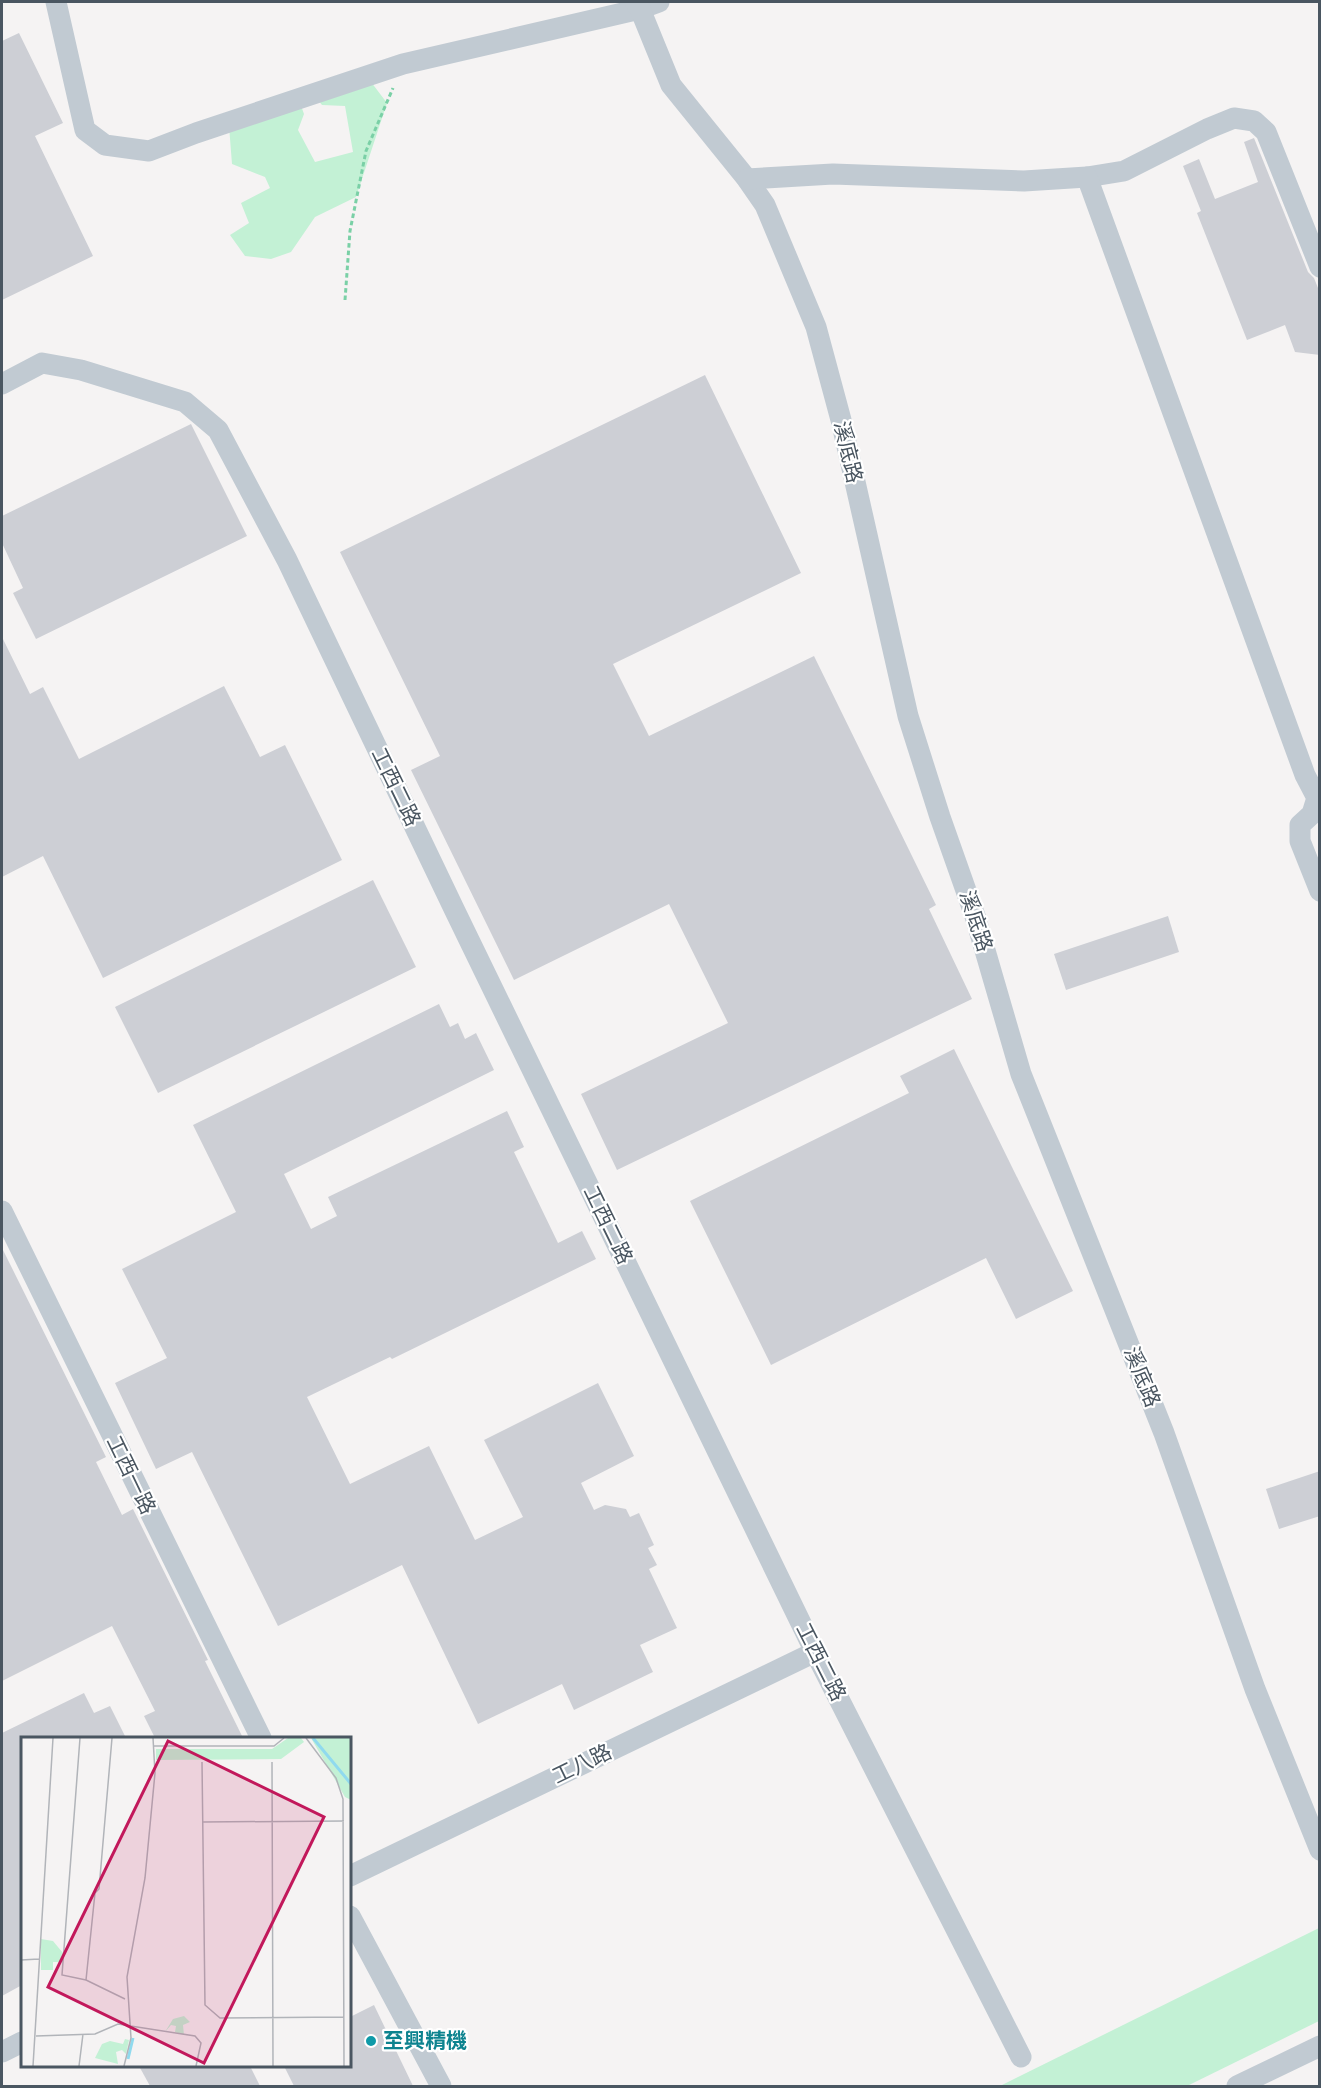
<svg xmlns="http://www.w3.org/2000/svg" width="1321" height="2088" viewBox="0 0 1321 2088" font-family="'Public Sans','Noto Sans TC',sans-serif">
	<style>
		.green { fill: #c3f1d5 }
		.building { fill: #cdcfd5 }
		.lines { fill: none; stroke-linecap: round; stroke-linejoin: round }
		.path { stroke: #7ad0a6; stroke-width: 3; stroke-dasharray: 4.5 3; stroke-linecap: butt }
		.minor { stroke: #c1cad2; stroke-width: 21 }
		.culture-dot { fill: #0f9aa8; stroke: #fff; stroke-width: 2 }
		.labels { text-anchor: middle; stroke-width: 4.5; stroke-linejoin: round; paint-order: stroke }
		.street-label { font-size: 21px; fill: #4a5661; stroke: #fff }
		.culture-label { font-size: 21px; font-weight: bold; fill: #0d838f; stroke: #fff; text-anchor: start }
		.inset-river { fill: none; stroke: #90daee; stroke-width: 3 }
		.inset-road { fill: none; stroke: #b1b4b9; stroke-width: 1.5 }
		.view { fill: #c2185b; fill-opacity: 0.15; stroke: #c2185b; stroke-width: 3 }
		.inset-edge { fill: none; stroke: #4a5661; stroke-width: 3 }
	</style>
	<rect width="100%" height="100%" fill="#f5f3f3"/>
	<g class="green">
		<polygon points="368,78 387,103 356,197 315,217 291,252 271,259 245,256 230,235 249,223 241,203 270,188 265,177 232,164 229,126 299,100 304,114 298,130 315,162 353,152 345,106 322,105 313,94"/>
		<polygon points="1319,1928 1319,2021 1187,2086 1000,2086"/>
	</g>
	<g class="building">
		<polygon points="19,33 63,123 35,136 93,256 2,300 2,41"/>
		<polygon points="1254,138 1308,272 1314,278 1320,293 1320,355 1295,352 1285,325 1247,340 1197,213 1201,211 1183,166 1199,159 1215,199 1258,182 1244,142"/>
		<polygon points="705,375 801,573 613,664 649,736 814,656 936,905 929,909 972,999 617,1170 581,1094 728,1023 669,904 514,980 411,770 440,756 340,552"/>
		<polygon points="191,424 247,536 36,639 13,593 23,588 2,543 2,516"/>
		<polygon points="2,637 30,694 43,687 79,759 224,686 260,757 285,745 342,860 103,978 43,856 2,877"/>
		<polygon points="373,880 416,967 158,1093 115,1007"/>
		<polygon points="1168,916 1179,952 1066,990 1054,954"/>
		<polygon points="439,1004 450,1027 458,1023 465,1039 476,1033 494,1070 284,1174 311,1229 337,1216 328,1197 507,1111 524,1147 514,1152 558,1243 582,1231 596,1259 392,1359 390,1357 307,1397 350,1484 429,1446 475,1540 523,1517 484,1440 598,1383 634,1456 581,1483 594,1510 605,1505 626,1509 630,1517 639,1513 654,1545 648,1548 657,1565 649,1569 677,1628 640,1645 653,1672 574,1710 562,1684 478,1724 402,1565 278,1626 192,1452 156,1469 115,1383 167,1358 122,1269 236,1212 193,1125"/>
		<polygon points="954,1049 1073,1291 1016,1319 986,1258 771,1365 690,1201 909,1093 900,1076"/>
		<polygon points="2,1248 106,1457 96,1462 122,1515 133,1509 208,1660 205,1661 243,1738 155,1738 144,1716 155,1711 112,1626 2,1681"/>
		<polygon points="1320,1471 1320,1516 1279,1529 1266,1489"/>
		<polygon points="84,1693 94,1713 110,1706 126,1738 22,1738 22,1985 2,1996 2,1733"/>
		<polygon points="374,2005 413,2086 294,2086 284,2066 350,2066 350,2017"/>
		<polygon points="139,2066 250,2066 260,2086 150,2086"/>
	</g>
	<g class="lines">
		<polyline class="path" points="345,300 350,231 366,151 393,88"/>
		<g class="minor">
			<polyline points="56,2 85,130 105,145 149,151 196,133 403,64 640,9 659,2"/>
			<polyline points="635,2 640,9 671,85 747,179 765,205 816,327 841,420 908,716 940,817 975,916 1021,1074 1164,1433 1255,1689 1320,1850"/>
			<polyline points="1087,177 1124,171 1207,129 1234,118 1254,121 1266,132 1320,267"/>
			<polyline points="747,179 833,174 1024,181 1087,177 1305,775 1317,798 1312,814 1300,825 1300,841 1320,891"/>
			<polyline points="2,384 42,363 81,370 185,402 218,430 287,560 455,911 815,1652 1021,2057"/>
			<polyline points="2,1211 261,1738"/>
			<polyline points="350,1876 815,1652"/>
			<polyline points="350,1916 441,2086"/>
			<polyline points="2,2052 22,2042"/>
			<polyline points="1237,2086 1320,2046"/>
		</g>
	</g>
	<circle class="culture-dot" cx="371" cy="2041" r="6"/>
	<g class="labels">
		<g class="street-label">
			<text transform="translate(848 452) rotate(77)" y="7">溪底路</text>
			<text transform="translate(396 787) rotate(64)" y="7">工西二路</text>
			<text transform="translate(976 921) rotate(72)" y="7">溪底路</text>
			<text transform="translate(608 1225) rotate(64)" y="7">工西二路</text>
			<text transform="translate(1142 1377) rotate(68)" y="7">溪底路</text>
			<text transform="translate(131 1475) rotate(64)" y="7">工西一路</text>
			<text transform="translate(821 1662) rotate(63)" y="7">工西二路</text>
			<text transform="translate(582 1764) rotate(-26)" y="7">工八路</text>
		</g>
		<g class="culture-label">
			<text x="383" y="2048">至興精機</text>
		</g>
	</g>
	<g transform="translate(21 1737)">
		<rect width="330" height="330" fill="#f5f3f3"/>
		<path d="M267 1H280L283 5 260 22 135 23V12H251ZM290 1H330V63L324 60ZM20 202 32 204 42 216V225H32V233H20ZM163 279 169 285 162 288 163 298 154 295 155 289 150 288 144 295 152 282ZM104 302 108 303 105 317 101 313 95 315 97 327 74 321 81 307 89 304 102 307Z" fill="#c3f1d5"/>
		<path class="inset-river" d="M292 1 330 47M107 322 112 301"/>
		<path class="inset-road" d="M59 1 41 238 65 243M91 1 78 152 74 156 65 243 104 262M285 1 315 41 322 62 323 329M133 9H253L263 1M181 25 184 268 199 281 323 280M251 25 252 329M182 85 323 84M0 223 18 222M15 299 74 297 97 287 174 299 180 306 175 329M12 329 32 1M58 329 62 297M103 329 110 301 106 240 124 141 134 36 132 1"/>
		<path class="view" d="M147 4 303 80 183 326 27 250Z"/>
		<rect width="330" height="330" class="inset-edge"/>
	</g>
	<rect width="1321" height="2088" fill="none" stroke="#4a5661" stroke-width="6"/>
</svg>
